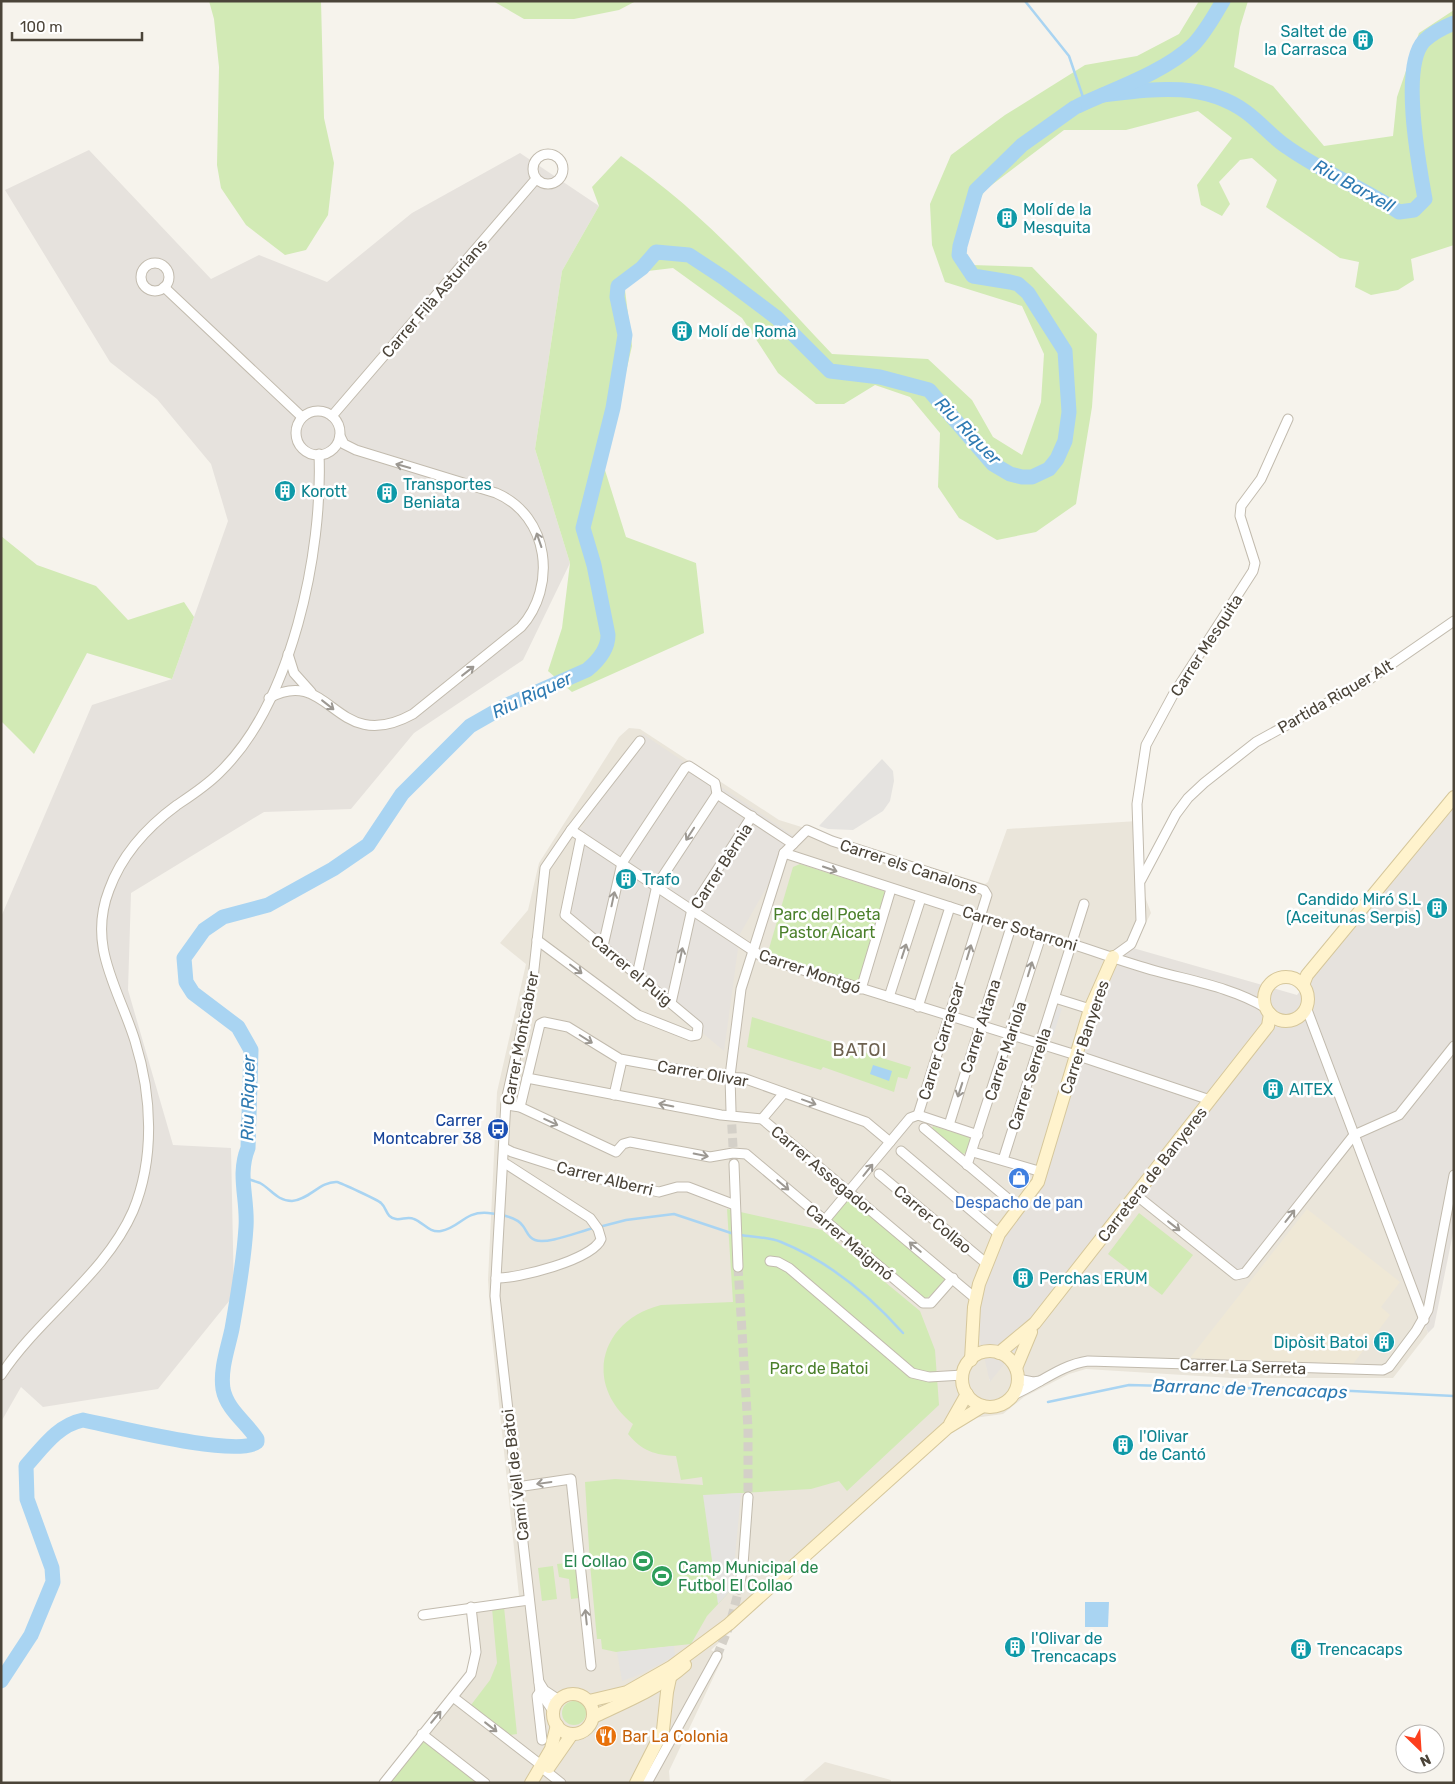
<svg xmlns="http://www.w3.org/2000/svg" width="1455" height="1784" viewBox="0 0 1455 1784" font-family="Rubik,sans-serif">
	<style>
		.residential { fill: #eae5da }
		.industrial { fill: #e6e2dd }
		.education { fill: #efe8d6 }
		.green { fill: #d2eab5 }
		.parking { fill: #e5e3e0 }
		.water { fill: #a9d4f2 }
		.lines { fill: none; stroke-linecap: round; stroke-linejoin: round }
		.stream { stroke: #a9d4f2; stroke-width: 2.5 }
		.river { stroke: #a9d4f2; stroke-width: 15 }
		.street-tunnel { stroke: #d4d0c8; stroke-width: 9; stroke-dasharray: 9 4.5; stroke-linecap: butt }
		.street-casing { stroke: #c2bbae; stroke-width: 11 }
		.secondary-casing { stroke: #d6c79b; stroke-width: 14 }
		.street { stroke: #fff; stroke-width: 9 }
		.secondary { stroke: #fff3cd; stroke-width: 12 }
		.oneway { stroke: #9c9892 }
		.labels { text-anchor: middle; stroke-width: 5; stroke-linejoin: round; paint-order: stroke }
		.culture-label { font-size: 16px; fill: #0d838f; stroke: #fff; text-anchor: start }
		.street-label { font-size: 16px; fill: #4b4439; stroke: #fff }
		.park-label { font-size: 16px; fill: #4a7f2a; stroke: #fff }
		.transit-label { font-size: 16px; fill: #164399; stroke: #fff; text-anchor: end }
		.shop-label { font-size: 16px; fill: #366cbe; stroke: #fff }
		.leisure-label { font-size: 16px; fill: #27864d; stroke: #fff; text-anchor: end }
		.food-label { font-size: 16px; fill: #c56008; stroke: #fff; text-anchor: start }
		.water-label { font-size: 18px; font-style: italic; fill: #2e7ab2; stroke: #fff }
		.neighbourhood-label { font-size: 18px; letter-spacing: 1px; fill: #6e6250; stroke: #fff }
	</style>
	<rect width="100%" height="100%" fill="#f6f3ec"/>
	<g class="residential">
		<polygon points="629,728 640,729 779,820 985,884 988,882 1007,829 1138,821 1140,883 1151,913 1133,948 989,1381 1136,1195 1354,1135 1428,1333 1393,1378 1232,1378 1086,1369 1069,1374 1024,1397 1003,1414 974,1418 946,1433 711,1650 723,1657 669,1771 670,1783 383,1783 470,1670 473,1662 469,1605 519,1596 491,1327 488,1280 497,1092 526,964 500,943 528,910 539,863 619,737"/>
		<polygon points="825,1762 891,1780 891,1783 801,1783"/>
	</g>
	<g class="industrial">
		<polygon points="89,150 211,279 259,255 327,282 412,213 520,153 599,206 562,271 535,449 570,563 523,660 414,733 351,809 264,812 131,893 128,990 173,1145 231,1148 234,1295 158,1389 43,1407 21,1387 1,1422 1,917 92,705 172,679 228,521 211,464 157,399 110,362 5,190"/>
		<polygon points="643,734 795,837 740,934 724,1051 562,916 579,831"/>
		<polygon points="1454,801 1454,1228 1434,1327 1428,1333 1354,1135 1241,1279 1136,1195 990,1382 973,1310 999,1234 1035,1187 1105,969 1133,948 1297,995"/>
	</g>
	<polygon class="education" points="1307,1209 1400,1282 1381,1307 1390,1315 1353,1364 1190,1358"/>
	<g class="green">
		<polygon points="209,1 321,1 324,118 334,163 328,215 306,250 285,255 246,225 221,188 217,165 219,67 214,19"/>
		<polygon points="493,1 636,1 619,10 574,19 524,19"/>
		<path d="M1199 1H1248L1240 27 1234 67 1273 86 1324 146 1393 136 1397 97 1419 33 1454 10V245L1411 259 1414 280 1398 290 1371 295 1355 287 1359 262 1340 258 1266 207 1277 180 1252 158 1240 160 1219 182 1230 204 1222 216 1201 205 1197 185 1232 138 1198 111 1126 130H1064L985 190 959 238 972 265 1032 267 1097 334 1092 407 1076 504 1036 532 997 540 959 518 938 487 940 433 910 397 875 385 844 404H816L778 373 742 318 673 268 623 274 632 346 604 467 626 537 696 563 704 633 572 692 548 671 562 628 570 563 535 449 562 271 599 206 592 187 621 156C702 210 766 284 832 354L928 359 972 400 993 437 1022 455 1041 402 1044 354 1022 306 945 282 932 245 930 204 951 155 1005 115 1085 65 1137 56 1179 34Z"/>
		<polygon points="1,536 37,565 96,586 128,620 184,602 194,617 172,679 87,653 34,754 1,721"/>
		<polygon points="800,864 884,891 885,894 859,982 856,983 769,956 768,952 793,867"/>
		<polygon points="752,1017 911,1067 907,1079 898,1077 894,1092 823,1067 821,1070 747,1047"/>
		<polygon points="933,1126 969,1137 971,1141 967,1153 962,1154 932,1128"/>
		<polygon points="848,1200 852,1200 946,1278 946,1281 925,1300 831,1220"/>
		<path d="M727 1209 822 1230 920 1311 935 1350 939 1405 847 1491 839 1481 811 1489 725 1494 732 1589 707 1616 691 1644 616 1652 602 1649 601 1639H597L590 1564 585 1482 615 1479 703 1485 702 1477 681 1480 676 1456C655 1455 642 1451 628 1434L633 1424C582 1383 601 1320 661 1305L733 1302Z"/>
		<polygon points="1139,1213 1193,1255 1162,1295 1108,1254"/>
		<polygon points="575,1562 579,1598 571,1599 569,1579 559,1577 557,1564"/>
		<polygon points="553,1566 557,1599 542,1601 538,1568"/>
		<polygon points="504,1607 517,1734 510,1735 471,1705 490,1680 497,1663 492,1608"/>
		<circle cx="574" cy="1713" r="12"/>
		<polygon points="423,1741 477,1783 390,1783"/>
	</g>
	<g class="parking">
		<polygon points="882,759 893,771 894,781 890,801 883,811 853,830 828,829 819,826"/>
		<polygon points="1056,1006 1062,1008 1053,1036 1047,1034"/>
		<polygon points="741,1493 732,1589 718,1604 703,1495"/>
		<polygon points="674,1646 675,1656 641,1674 622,1681 617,1652"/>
	</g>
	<g class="water">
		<polygon points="873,1065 892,1071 889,1081 870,1074"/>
		<polygon points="1085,1602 1109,1602 1108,1627 1085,1627"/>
	</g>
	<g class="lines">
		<g class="stream">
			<polyline points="1025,1 1069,56 1085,103"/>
			<path d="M242 1177C248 1179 254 1181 260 1183 271 1189 277 1201 292 1201 309 1200 320 1181 337 1182 341 1183 378 1200 381 1203 387 1208 386 1218 396 1219 402 1220 408 1216 414 1219 424 1223 429 1233 441 1231 460 1228 464 1211 488 1213 499 1214 517 1217 523 1226 527 1231 528 1238 535 1240 547 1245 580 1231 594 1228"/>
			<polyline points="599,1227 626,1220 674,1214 734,1234"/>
			<path d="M740 1235C753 1237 769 1237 781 1242 828 1261 870 1296 903 1333"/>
			<polyline points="1048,1402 1129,1385 1352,1391 1454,1396"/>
		</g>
		<g class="river">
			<path d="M1103 95C1153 89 1203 81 1246 112 1261 123 1272 137 1287 147 1322 172 1363 188 1399 212L1414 210 1425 199C1419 166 1400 67 1424 41 1432 33 1444 27 1454 23"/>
			<path d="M1078 106C1114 89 1163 73 1193 45 1205 33 1214 16 1223 1"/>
			<path d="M1 1681 31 1635 53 1582 52 1568 27 1499 26 1466C43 1447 58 1425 83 1420 113 1426 237 1458 257 1442V1439C246 1422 227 1410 223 1389 220 1369 228 1348 232 1329 238 1295 244 1261 246 1227 248 1199 237 1175 248 1148L251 1050 238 1027 193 993 186 982 184 958 204 930 223 917 268 905 333 869 368 845 402 794 470 726 505 706 587 670C598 661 608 650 608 635L594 565 583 528 613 408 625 335 617 297 618 286 642 268 656 252 689 255 724 278 777 318 830 371 880 377 929 390 993 464 1010 474 1022 477H1032L1049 469 1057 459 1065 441 1069 412 1065 351 1028 293 1018 284 1010 282 973 276 959 255 960 246 976 190 1022 145 1074 108"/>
		</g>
		<g class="street-tunnel">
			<polyline points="731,1111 734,1164"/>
			<polyline points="738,1267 748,1428 748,1497"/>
			<polyline points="717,1656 730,1624 739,1589"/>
		</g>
		<g class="street-casing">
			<g id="street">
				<circle cx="548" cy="169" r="15"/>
				<circle cx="155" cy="277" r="14"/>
				<polyline points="164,287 302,417"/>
				<circle cx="318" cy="433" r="22"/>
				<polyline points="332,416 536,179"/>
				<polyline points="288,654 294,673 311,692"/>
				<path d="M269 698C331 664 335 757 413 714L521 627C557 587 550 516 496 493L356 450 344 444 340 436"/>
				<polyline points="571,830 764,958 1076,1055 1210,1100"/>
				<polyline points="807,830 832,841 984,890 987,895 918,1115"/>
				<path d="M784 853 1064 944H1072C1100 953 1127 963 1156 971 1192 981 1234 988 1266 1008"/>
				<polyline points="1141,880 1176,814 1188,798 1204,783 1256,742 1367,681 1454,621"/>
				<polyline points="537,940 638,1015 691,1036 697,1035 698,1026 565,915 581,837"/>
				<polyline points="603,946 622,863 685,768 689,766 715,783 717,794 793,844"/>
				<polyline points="1113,957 1131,944 1141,921 1137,804 1146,745 1173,695 1253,571 1255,563 1240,516 1241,506 1261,479 1288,419"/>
				<polyline points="637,975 657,885 717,794"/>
				<polyline points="861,989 891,889"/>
				<polyline points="889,997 921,898"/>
				<polyline points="1055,998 1090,1009"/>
				<polyline points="671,1003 692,909 752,816"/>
				<polyline points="918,1007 950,907"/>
				<polyline points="1306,1007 1424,1320"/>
				<polyline points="527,1078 721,1115 762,1119 975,1298"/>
				<polyline points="614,1095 622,1060"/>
				<polyline points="506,1105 520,1107 616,1152 623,1144 630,1142 710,1157 733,1153 746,1154 923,1303 931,1303 953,1278"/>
				<polyline points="520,1107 540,1024 544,1022 568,1027 620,1059 720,1077 743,1078 866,1122 890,1142"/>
				<polyline points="731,1111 730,1076 741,989 784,853 805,832"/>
				<polyline points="918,1115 978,1135"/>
				<polyline points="762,1119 784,1093"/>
				<polyline points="949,1125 1011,927"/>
				<polyline points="924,1128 1019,1208"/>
				<polyline points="504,1148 512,1152 587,1176 659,1192 677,1187 688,1187 735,1205"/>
				<polyline points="901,1151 999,1234"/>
				<polyline points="973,1152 1042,1172"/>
				<polyline points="1003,1160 1084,904"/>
				<polyline points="734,1164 738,1267"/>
				<polyline points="967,1165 1041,936"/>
				<polyline points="879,1174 987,1264"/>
				<polyline points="1136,1195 1236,1275 1245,1273 1354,1135 1399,1115 1454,1046"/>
				<polyline points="825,1220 910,1118 918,1115"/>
				<polyline points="770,1261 778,1262 789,1268 912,1373 929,1377 963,1375"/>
				<path d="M496 1278C516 1279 593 1260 601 1239L598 1229 590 1218 503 1162"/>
				<path d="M1 1375C39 1317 105 1275 133 1211 155 1158 152 1096 135 1041 119 989 87 947 109 890 122 854 147 827 177 805 192 795 206 786 219 773 292 703 323 552 319 454"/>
				<polyline points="1018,1379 1033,1382 1040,1381"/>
				<path d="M1013 1395C1038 1385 1060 1365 1088 1361L1383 1370 1389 1367 1416 1331 1428 1310 1454 1175"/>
				<polyline points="517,1487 571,1479 591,1666"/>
				<polyline points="739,1589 743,1565 748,1497"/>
				<polyline points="423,1615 529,1600"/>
				<polyline points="539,1682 544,1690 559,1700"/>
				<polyline points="540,1692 537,1696 542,1740"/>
				<polyline points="453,1697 541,1765"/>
				<polyline points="553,1711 540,1692 495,1296 506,1101 533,978 545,868 571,830 640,741"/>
				<polyline points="422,1734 485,1783"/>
				<polyline points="546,1771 561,1783"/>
				<polyline points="384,1783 471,1674 476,1652 471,1607"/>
				<polyline points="647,1783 717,1656"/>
			</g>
		</g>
		<g class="secondary-casing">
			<g id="secondary">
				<circle cx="1286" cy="999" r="22"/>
				<polyline points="1303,985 1307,975 1454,797"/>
				<circle cx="990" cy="1379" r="28"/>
				<polyline points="999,1353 1035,1323 1268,1026 1270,1014"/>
				<polyline points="971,1360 974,1307 979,1284 999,1234 1038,1182 1090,1009 1113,957"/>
				<polyline points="1016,1368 1031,1332"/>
				<polyline points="950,1424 967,1394"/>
				<circle cx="573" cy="1714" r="20"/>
				<polyline points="589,1701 627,1692 671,1667 729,1624 947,1428 983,1406"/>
				<path d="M593 1717C625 1702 658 1689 685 1665"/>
				<polyline points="549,1767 572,1734"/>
				<polyline points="531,1783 551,1749 557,1725"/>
				<polyline points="636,1783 663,1730 667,1692 670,1678"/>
			</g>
		</g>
		<use href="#street" class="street"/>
		<use href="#secondary" class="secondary"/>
	</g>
	<defs><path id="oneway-shaft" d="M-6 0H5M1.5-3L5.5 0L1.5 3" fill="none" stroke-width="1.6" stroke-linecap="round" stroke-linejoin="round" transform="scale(1.25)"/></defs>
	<g class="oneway">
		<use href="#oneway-shaft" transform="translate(403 466) rotate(-164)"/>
		<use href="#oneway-shaft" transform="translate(539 540) rotate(-109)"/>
		<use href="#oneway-shaft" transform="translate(468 671) rotate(-38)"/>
		<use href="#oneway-shaft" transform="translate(328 705) rotate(38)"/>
		<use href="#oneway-shaft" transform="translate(690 834) rotate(123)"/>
		<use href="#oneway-shaft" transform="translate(830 869) rotate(19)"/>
		<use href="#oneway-shaft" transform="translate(613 899) rotate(-78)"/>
		<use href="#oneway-shaft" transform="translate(904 951) rotate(-72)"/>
		<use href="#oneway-shaft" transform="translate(969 952) rotate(-73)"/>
		<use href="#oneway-shaft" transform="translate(681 955) rotate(-78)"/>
		<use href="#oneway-shaft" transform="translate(576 969) rotate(37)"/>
		<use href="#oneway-shaft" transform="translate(1030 969) rotate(-73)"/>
		<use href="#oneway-shaft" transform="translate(586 1039) rotate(32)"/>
		<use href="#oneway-shaft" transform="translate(960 1090) rotate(108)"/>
		<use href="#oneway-shaft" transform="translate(809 1102) rotate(20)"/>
		<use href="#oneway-shaft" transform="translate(666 1105) rotate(-169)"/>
		<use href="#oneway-shaft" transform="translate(551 1122) rotate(25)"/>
		<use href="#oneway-shaft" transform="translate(701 1155) rotate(11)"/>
		<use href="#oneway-shaft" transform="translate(868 1170) rotate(-51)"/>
		<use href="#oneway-shaft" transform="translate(783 1185) rotate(40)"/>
		<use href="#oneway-shaft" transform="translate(1290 1216) rotate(-52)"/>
		<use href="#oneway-shaft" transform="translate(1174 1226) rotate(38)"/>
		<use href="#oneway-shaft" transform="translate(915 1247) rotate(-140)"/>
		<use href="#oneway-shaft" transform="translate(544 1483) rotate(172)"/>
		<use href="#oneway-shaft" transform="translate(586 1617) rotate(-96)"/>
		<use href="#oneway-shaft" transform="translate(436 1717) rotate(-50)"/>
		<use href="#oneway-shaft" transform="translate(491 1727) rotate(38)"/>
	</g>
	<defs>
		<g id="building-disc" transform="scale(1.125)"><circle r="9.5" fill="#0f9aa8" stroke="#fff"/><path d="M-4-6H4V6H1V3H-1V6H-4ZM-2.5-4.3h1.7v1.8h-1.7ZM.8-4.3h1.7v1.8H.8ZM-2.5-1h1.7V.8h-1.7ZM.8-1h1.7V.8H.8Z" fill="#fff"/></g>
		<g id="bus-disc" transform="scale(1.125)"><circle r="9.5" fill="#1a4fb4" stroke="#fff"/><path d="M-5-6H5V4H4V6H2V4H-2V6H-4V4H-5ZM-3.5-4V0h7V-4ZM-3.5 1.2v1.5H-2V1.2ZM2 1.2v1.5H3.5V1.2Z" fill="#fff"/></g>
		<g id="shop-disc" transform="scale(1.125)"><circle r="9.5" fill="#3f7fe0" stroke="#fff"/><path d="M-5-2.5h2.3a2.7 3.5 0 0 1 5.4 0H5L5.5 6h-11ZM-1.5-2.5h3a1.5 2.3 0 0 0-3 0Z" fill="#fff"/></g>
		<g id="stadium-disc" transform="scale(1.125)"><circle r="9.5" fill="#2e9e5b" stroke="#fff"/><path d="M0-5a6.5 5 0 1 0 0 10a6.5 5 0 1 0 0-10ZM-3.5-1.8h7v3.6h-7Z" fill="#fff"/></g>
		<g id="restaurant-disc" transform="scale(1.125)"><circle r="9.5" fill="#e8710a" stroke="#fff"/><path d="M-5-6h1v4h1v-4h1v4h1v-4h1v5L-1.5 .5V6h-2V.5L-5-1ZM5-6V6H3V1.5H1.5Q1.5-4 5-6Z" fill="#fff"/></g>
	</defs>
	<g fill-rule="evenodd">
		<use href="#building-disc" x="1363" y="40"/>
		<use href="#building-disc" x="1007" y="218"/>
		<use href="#building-disc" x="682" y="331"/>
		<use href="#building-disc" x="285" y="491"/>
		<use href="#building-disc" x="387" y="493"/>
		<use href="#building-disc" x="626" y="879"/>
		<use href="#building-disc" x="1437" y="908"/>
		<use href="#building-disc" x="1273" y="1089"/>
		<use href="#bus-disc" x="498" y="1129"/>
		<use href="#shop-disc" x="1019" y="1178"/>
		<use href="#building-disc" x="1023" y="1278"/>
		<use href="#building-disc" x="1384" y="1342"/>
		<use href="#building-disc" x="1123" y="1445"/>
		<use href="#stadium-disc" x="643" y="1561"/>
		<use href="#stadium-disc" x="662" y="1576"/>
		<use href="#building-disc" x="1015" y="1647"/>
		<use href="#building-disc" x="1301" y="1649"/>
		<use href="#restaurant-disc" x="606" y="1736"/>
	</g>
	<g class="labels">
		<g class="culture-label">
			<text x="1347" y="37" text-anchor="end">Saltet de<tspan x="1347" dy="18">la Carrasca</tspan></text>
			<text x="1023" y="215">Molí de la<tspan x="1023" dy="18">Mesquita</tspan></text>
			<text x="698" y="337">Molí de Romà</text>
			<text x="403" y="490">Transportes<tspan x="403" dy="18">Beniata</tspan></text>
			<text x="301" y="497">Korott</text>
			<text x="642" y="885">Trafo</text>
			<text x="1421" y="905" text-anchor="end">Candido Miró S.L<tspan x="1421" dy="18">(Aceitunas Serpis)</tspan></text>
			<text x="1289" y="1095">AITEX</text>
			<text x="1039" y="1284">Perchas ERUM</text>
			<text x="1368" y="1348" text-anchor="end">Dipòsit Batoi</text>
			<text x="1139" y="1442">l'Olivar<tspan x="1139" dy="18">de Cantó</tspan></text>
			<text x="1031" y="1644">l'Olivar de<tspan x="1031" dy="18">Trencacaps</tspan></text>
			<text x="1317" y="1655">Trencacaps</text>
		</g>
		<g class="street-label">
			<text transform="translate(434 298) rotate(-49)" y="6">Carrer Filà Asturians</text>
			<text transform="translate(1206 645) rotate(-57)" y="6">Carrer Mesquita</text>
			<text transform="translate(1335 696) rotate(-30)" y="6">Partida Riquer Alt</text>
			<text transform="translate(721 866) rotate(-57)" y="6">Carrer Bèrnia</text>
			<text transform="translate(909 866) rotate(18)" y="6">Carrer els Canalons</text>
			<text transform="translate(1020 928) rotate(17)" y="6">Carrer Sotarroni</text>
			<text transform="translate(632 970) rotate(40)" y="6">Carrer el Puig</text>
			<text transform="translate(810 971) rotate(19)" y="6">Carrer Montgó</text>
			<text transform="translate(980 1026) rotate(-72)" y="6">Carrer Aitana</text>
			<text transform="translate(1084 1037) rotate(-71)" y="6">Carrer Banyeres</text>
			<text transform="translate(520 1038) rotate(-79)" y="6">Carrer Montcabrer</text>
			<text transform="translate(941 1041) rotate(-73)" y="6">Carrer Carrascar</text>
			<text transform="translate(1005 1051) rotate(-72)" y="6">Carrer Mariola</text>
			<text transform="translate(703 1073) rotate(10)" y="6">Carrer Olivar</text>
			<text transform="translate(1029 1079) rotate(-72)" y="6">Carrer Serrella</text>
			<text transform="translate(823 1170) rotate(40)" y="6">Carrer Assegador</text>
			<text transform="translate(1152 1174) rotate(-52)" y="6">Carretera de Banyeres</text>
			<text transform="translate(605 1178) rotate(14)" y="6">Carrer Alberri</text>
			<text transform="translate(933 1219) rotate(40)" y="6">Carrer Collao</text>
			<text transform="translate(850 1242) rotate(40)" y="6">Carrer Maigmó</text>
			<text transform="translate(1243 1366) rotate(2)" y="6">Carrer La Serreta</text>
			<text transform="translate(515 1475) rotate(-97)" y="6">Camí Vell de Batoi</text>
		</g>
		<g class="park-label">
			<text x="827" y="920">Parc del Poeta<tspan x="827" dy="18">Pastor Aicart</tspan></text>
			<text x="819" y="1374">Parc de Batoi</text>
		</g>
		<g class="transit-label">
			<text x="482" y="1126">Carrer<tspan x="482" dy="18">Montcabrer 38</tspan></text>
		</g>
		<g class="shop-label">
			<text x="1019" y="1208">Despacho de pan</text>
		</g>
		<g class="leisure-label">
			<text x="627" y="1567">El Collao</text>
			<text x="678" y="1573" text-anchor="start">Camp Municipal de<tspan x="678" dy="18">Futbol El Collao</tspan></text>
		</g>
		<g class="food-label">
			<text x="622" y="1742">Bar La Colonia</text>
		</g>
		<g class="water-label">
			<text transform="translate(1354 186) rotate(29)" y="6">Riu Barxell</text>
			<text transform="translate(968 431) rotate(46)" y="6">Riu Riquer</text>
			<text transform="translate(532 695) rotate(-25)" y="6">Riu Riquer</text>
			<text transform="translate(248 1098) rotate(-89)" y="6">Riu Riquer</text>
			<text transform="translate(1250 1389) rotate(2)" y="6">Barranc de Trencacaps</text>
		</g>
		<g class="neighbourhood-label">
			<text x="860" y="1056">BATOI</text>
		</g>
	</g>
	<rect width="1455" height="1784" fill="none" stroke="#4b4439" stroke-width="5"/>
	<g transform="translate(1420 1749) rotate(155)"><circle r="24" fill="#ffffff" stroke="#b7b4b0"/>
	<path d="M0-4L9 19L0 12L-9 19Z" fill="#fc3f1d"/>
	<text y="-8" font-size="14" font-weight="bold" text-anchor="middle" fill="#4b4439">N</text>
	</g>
	<path d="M12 32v8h130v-8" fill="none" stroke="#4b4439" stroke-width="2.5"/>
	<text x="20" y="32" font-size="15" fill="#4b4439" stroke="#ffffff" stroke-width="4" paint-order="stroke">100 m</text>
</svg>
